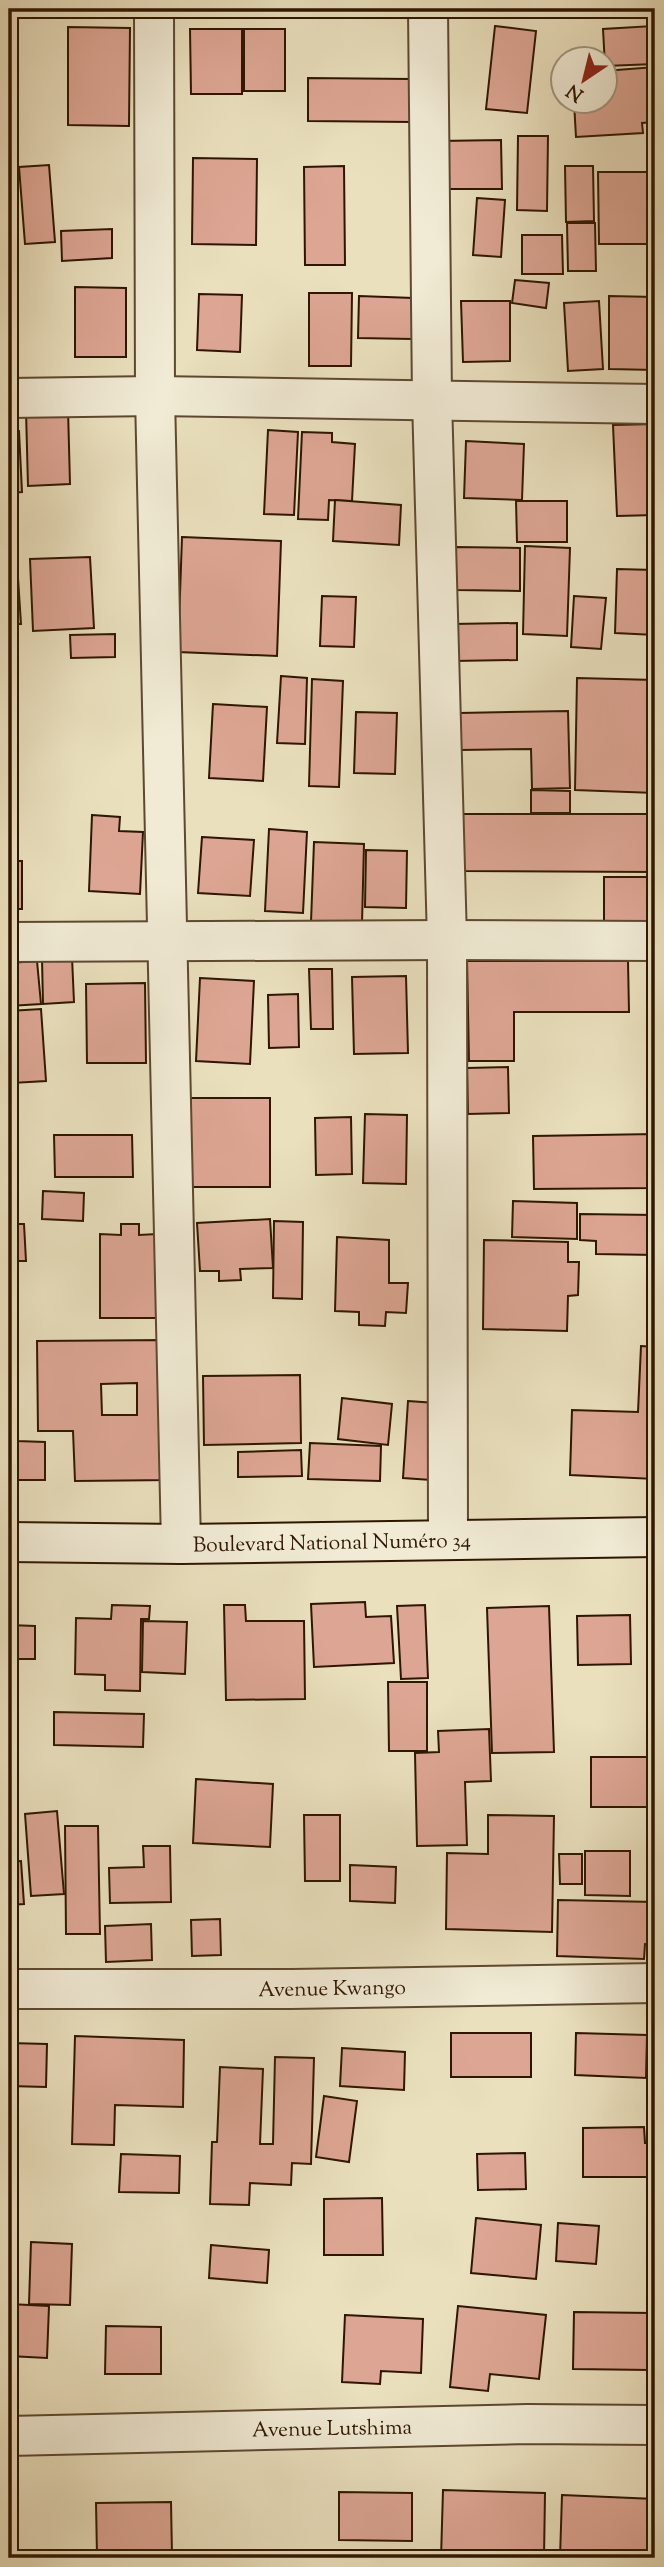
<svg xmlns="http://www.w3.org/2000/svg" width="664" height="2567" viewBox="0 0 664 2567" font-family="'Sorts Mill Goudy',serif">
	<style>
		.building { fill: #dda694; stroke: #2f1600; stroke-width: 2; fill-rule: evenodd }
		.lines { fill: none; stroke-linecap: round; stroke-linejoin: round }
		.minor-casing { stroke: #5e4830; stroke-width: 42 }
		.secondary-casing { stroke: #2f1600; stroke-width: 42 }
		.minor { stroke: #f1ebd5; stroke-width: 38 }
		.secondary { stroke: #f1ebd5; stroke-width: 38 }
		.labels { text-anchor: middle; stroke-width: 7; stroke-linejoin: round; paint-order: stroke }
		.street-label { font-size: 21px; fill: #2f1600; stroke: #f1ebd5 }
	</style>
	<rect width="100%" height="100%" fill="#eae0be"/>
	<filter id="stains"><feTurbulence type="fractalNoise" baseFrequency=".00286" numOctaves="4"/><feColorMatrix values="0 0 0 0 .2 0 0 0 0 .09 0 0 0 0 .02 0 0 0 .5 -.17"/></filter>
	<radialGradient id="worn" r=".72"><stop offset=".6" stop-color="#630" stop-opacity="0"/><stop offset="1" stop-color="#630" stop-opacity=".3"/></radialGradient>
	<g class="building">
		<polygon points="495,26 536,31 527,113 486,109"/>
		<polygon points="653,26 655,64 605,66 603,29"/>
		<polygon points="68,27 130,28 129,126 68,125"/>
		<polygon points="190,29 242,29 242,94 191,94"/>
		<rect x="244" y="29" width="41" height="62"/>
		<polygon points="655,67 655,122 642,123 643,133 576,137 574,102 604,102 604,71"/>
		<polygon points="308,78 412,79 412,122 308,121"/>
		<polygon points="518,136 548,136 547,211 517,210"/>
		<polygon points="501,140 502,189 440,189 439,141"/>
		<polygon points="193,158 257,159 256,245 192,244"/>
		<polygon points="49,165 55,242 25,244 19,167"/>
		<polygon points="344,166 345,265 305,265 304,167"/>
		<polygon points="565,166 593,166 594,221 566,222"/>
		<polygon points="598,172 655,172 655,244 599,244"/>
		<polygon points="477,198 505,200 501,257 473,255"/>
		<polygon points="567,223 595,223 596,271 568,271"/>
		<polygon points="112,229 112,258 62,261 61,231"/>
		<polygon points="522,235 562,235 563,274 522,274"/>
		<polygon points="515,280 549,283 546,308 512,303"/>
		<polygon points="75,287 126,288 126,357 75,357"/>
		<polygon points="309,293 352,293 351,366 309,366"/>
		<polygon points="199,294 242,295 240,352 197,350"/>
		<polygon points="359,296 413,298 412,339 358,338"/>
		<polygon points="609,296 655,297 655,370 609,369"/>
		<polygon points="461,301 510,301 510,361 463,362"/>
		<polygon points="599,301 603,369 568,371 564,303"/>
		<polygon points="68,409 70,484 28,486 26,411"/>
		<polygon points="655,424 655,515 617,516 613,425"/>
		<polygon points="268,430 298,432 294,515 264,514"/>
		<polygon points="19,431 22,492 9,493 9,432"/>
		<polygon points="302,432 332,433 332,442 355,444 352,501 329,500 328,520 298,519"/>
		<polygon points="466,441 524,444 522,500 464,498"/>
		<polygon points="335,500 401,505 399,545 333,541"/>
		<polygon points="516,501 567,501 567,542 517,542"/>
		<polygon points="182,537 281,541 277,656 178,652"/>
		<polygon points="525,546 570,548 567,636 523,634"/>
		<polygon points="455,547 520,548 520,591 456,590"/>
		<polygon points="90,557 94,628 33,631 30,559"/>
		<polygon points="617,569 655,570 655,635 615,633"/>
		<polygon points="18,578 21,624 9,624 9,579"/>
		<polygon points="322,596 356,597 354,647 320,646"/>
		<polygon points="574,596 606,598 601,649 571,647"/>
		<polygon points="517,623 517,660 453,661 452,624"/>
		<polygon points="115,634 115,657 71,658 70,635"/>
		<polygon points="281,676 307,678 305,744 277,743"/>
		<polygon points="577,678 655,680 655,793 575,790"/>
		<polygon points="312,679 343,681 339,787 309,786"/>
		<polygon points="213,704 267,707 263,781 209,778"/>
		<polygon points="568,711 570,788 532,789 531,749 460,750 459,713"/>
		<polygon points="356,712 397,713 395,774 354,773"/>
		<polygon points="15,750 17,792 9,792 9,751"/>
		<polygon points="531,790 570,791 570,813 531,813"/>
		<polygon points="463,814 655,814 655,872 463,871"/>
		<polygon points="92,815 120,817 119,831 143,832 140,894 89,891"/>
		<polygon points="269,829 307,832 303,913 265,911"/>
		<polygon points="202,837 254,840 250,896 198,893"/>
		<polygon points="314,842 364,844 362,924 311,922"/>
		<polygon points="366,850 407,851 406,908 365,907"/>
		<rect x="9" y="861" width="13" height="48"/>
		<polygon points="604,877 655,877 655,925 604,926"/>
		<polygon points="72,957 74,1002 43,1004 42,959"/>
		<polygon points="37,961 41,1004 9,1006 9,963"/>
		<polygon points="467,961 628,961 629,1012 514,1012 514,1061 469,1061"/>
		<polygon points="649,963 655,963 655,1131 648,1131"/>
		<polygon points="309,969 332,969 333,1029 311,1029"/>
		<polygon points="406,976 408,1053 354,1054 352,977"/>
		<polygon points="200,978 254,981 250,1064 196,1061"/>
		<polygon points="145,983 146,1063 87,1063 86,984"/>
		<polygon points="298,994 299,1047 269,1048 268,995"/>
		<polygon points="41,1009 46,1081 12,1083 9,1011"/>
		<polygon points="508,1067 509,1113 468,1114 467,1068"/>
		<rect x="191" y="1098" width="79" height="89"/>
		<polygon points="365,1114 407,1115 406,1184 363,1183"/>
		<polygon points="351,1117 352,1174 316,1175 315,1118"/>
		<polygon points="655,1134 655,1188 534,1189 533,1136"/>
		<polygon points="54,1135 132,1135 133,1177 55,1177"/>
		<polygon points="43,1191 84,1193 83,1221 42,1219"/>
		<polygon points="513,1201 577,1203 577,1239 512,1237"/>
		<polygon points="580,1214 655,1215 655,1255 596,1254 596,1241 580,1240"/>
		<polygon points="270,1219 273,1268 240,1269 241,1280 219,1281 219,1271 200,1271 197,1223"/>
		<polygon points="274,1221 303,1222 302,1299 273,1298"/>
		<polygon points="9,1224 24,1224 26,1261 9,1261"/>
		<polygon points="121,1224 139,1224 139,1235 157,1234 158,1318 100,1318 100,1234 121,1235"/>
		<polygon points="337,1237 389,1240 389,1283 408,1283 406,1313 386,1312 385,1326 359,1325 359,1312 335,1311"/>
		<polygon points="484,1240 568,1242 568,1262 579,1262 578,1295 568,1296 567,1331 483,1329"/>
		<path d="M168 1340 171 1480 75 1481 73 1431H38L37 1341ZM137 1383V1415H102L101 1384Z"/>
		<polygon points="641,1346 655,1347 655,1479 570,1475 572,1410 638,1412"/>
		<polygon points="300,1375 301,1443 204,1445 203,1376"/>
		<polygon points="9,1392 16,1392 17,1441 45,1442 45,1480 9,1480"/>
		<polygon points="342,1398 392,1404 388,1445 338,1439"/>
		<polygon points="408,1401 436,1403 431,1480 403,1478"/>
		<polygon points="310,1443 381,1446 380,1481 308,1479"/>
		<polygon points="301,1450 302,1476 238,1477 238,1452"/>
		<polygon points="365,1602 366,1617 391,1616 394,1663 314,1667 311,1604"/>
		<polygon points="112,1605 150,1606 149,1619 141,1619 140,1691 105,1690 105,1675 75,1674 76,1618 111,1619"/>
		<polygon points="224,1605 245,1605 246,1621 304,1621 305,1699 226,1700"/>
		<polygon points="425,1605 428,1678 401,1679 397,1606"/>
		<polygon points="549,1606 554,1752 492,1753 487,1608"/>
		<polygon points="630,1615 631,1664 578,1665 577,1616"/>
		<polygon points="143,1621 187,1622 185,1674 142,1672"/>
		<polygon points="9,1625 35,1626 35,1659 14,1659 14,1676 9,1676"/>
		<polygon points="388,1682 427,1682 427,1751 389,1751"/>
		<polygon points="54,1712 144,1714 143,1747 54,1745"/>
		<polygon points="489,1729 491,1781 465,1782 467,1845 417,1846 415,1753 439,1752 438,1731"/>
		<rect x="591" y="1757" width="64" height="50"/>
		<polygon points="196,1779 273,1784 270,1847 193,1843"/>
		<polygon points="57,1811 64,1894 31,1896 25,1814"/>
		<polygon points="304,1815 340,1815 340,1881 305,1881"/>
		<polygon points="488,1815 554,1816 552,1932 446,1929 447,1853 488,1854"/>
		<polygon points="65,1826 98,1826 100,1934 66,1934"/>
		<polygon points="143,1846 170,1846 171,1902 110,1903 109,1868 144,1867"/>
		<polygon points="585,1851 630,1851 630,1896 585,1895"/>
		<polygon points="559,1854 582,1854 582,1884 560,1884"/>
		<polygon points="21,1861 24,1904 9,1905 9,1862"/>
		<polygon points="350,1865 396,1867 395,1903 350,1901"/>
		<polygon points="558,1900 655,1902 655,1945 645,1944 644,1959 557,1956"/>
		<polygon points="9,1919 11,1919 12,1950 9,1950"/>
		<polygon points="220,1919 221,1955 192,1956 191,1920"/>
		<polygon points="151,1924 152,1960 106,1962 105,1926"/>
		<rect x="451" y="2033" width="80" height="44"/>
		<polygon points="576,2033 647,2035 646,2078 575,2075"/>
		<polygon points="75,2036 184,2040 183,2107 115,2105 114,2145 72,2144"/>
		<polygon points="9,2043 47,2044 46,2087 9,2086"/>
		<polygon points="342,2048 405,2052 404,2090 340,2086"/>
		<polygon points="275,2057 314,2058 311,2164 292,2163 291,2185 250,2183 249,2205 210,2204 212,2142 217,2142 220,2067 263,2069 260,2144 273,2144"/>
		<polygon points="324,2096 357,2101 349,2162 316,2157"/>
		<polygon points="644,2127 645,2143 655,2143 655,2177 583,2177 583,2128"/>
		<polygon points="525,2153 526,2189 478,2190 477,2154"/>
		<polygon points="121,2154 180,2156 179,2193 119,2192"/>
		<polygon points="382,2198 383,2255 324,2255 324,2199"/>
		<polygon points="476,2218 541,2225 536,2279 471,2273"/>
		<polygon points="558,2223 599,2226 596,2264 556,2261"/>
		<polygon points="31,2242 72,2244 70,2305 29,2304"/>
		<polygon points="211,2245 269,2250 267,2283 209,2278"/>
		<polygon points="9,2304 49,2306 47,2358 9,2356"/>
		<polygon points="458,2306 546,2315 539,2379 490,2374 488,2391 450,2387"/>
		<polygon points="574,2312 652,2313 651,2370 573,2369"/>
		<polygon points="345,2315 423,2319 421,2373 381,2371 380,2384 342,2382"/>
		<polygon points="106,2326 161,2327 161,2374 105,2374"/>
		<polygon points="443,2490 545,2493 544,2558 441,2558"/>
		<polygon points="339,2492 412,2493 412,2541 339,2540"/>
		<polygon points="562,2495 655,2499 655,2558 560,2558"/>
		<polygon points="171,2502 172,2555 97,2556 96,2503"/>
	</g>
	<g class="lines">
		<g class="minor-casing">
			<g id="minor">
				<polyline points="154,9 155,396 181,1544"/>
				<polyline points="428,9 432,399 447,940 448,1540"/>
				<polyline points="9,398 155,396 655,404"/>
				<polyline points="9,942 447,940 655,941"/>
				<polyline points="9,1989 291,1989 655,1983"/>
				<polyline points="9,2436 527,2424 655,2425"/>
			</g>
		</g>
		<g class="secondary-casing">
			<polyline id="secondary" points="9,1542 181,1544 655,1537"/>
		</g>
		<use href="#minor" class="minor"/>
		<use href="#secondary" class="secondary"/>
	</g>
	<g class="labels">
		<g class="street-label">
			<text transform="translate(332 1542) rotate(-1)" y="7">Boulevard National Numéro 34</text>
			<text transform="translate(332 1988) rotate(-1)" y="7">Avenue Kwango</text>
			<text transform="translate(332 2428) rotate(-1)" y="7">Avenue Lutshima</text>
		</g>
	</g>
	<rect width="664" height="2567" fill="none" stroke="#eae0be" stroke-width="35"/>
	<rect x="10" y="10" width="643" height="2546" fill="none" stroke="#2f1600" stroke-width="3.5"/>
	<rect x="18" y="18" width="629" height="2532" fill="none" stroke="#2f1600" stroke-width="2"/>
	<g transform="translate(584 80) rotate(215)"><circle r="33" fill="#f1ebd5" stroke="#a39680" stroke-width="2"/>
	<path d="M0-5L12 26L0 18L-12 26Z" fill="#8f2418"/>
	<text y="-10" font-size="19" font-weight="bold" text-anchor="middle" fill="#2f1600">N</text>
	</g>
	<rect width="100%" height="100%" filter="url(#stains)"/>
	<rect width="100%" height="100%" fill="url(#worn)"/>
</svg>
